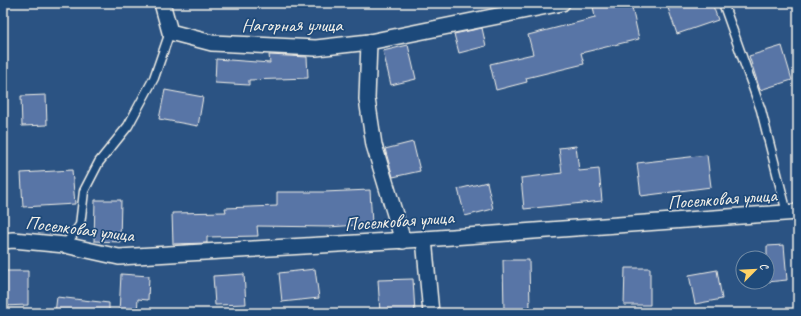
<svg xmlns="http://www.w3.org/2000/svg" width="801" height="316" viewBox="0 0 801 316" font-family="Caveat,sans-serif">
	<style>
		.building { fill: #5975a6; stroke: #f4f1e8 }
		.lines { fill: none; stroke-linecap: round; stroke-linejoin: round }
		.lane-casing { stroke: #f4f1e8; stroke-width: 11 }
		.street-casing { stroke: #f4f1e8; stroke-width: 18 }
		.lane { stroke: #1f4a7a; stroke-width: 8 }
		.street { stroke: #1f4a7a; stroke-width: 15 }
		.labels { text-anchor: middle; stroke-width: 3.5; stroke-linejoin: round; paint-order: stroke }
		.street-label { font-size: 19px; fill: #f4f1e8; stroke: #1f4a7a }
	</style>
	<rect width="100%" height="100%" fill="#2b5383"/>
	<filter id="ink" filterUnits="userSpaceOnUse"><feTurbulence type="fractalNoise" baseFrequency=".025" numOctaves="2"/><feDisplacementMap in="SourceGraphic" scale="8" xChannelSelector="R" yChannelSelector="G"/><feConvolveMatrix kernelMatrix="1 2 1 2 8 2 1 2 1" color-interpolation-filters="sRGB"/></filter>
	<g filter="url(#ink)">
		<g class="building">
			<polygon points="606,3 631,3 639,39 581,53 584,64 526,78 527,82 496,90 490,64 533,54 528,35 595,18 593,6"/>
			<polygon points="684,3 712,3 718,20 677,34 668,8"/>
			<polygon points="482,28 486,46 459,53 454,34"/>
			<polygon points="408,45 416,79 391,85 383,51"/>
			<polygon points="782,46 792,80 760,90 749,56"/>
			<polygon points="269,55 307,57 308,78 249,80 249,85 215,83 216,59 270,63"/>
			<polygon points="165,90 203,97 198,126 159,119"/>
			<polygon points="46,95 47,125 22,126 21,96"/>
			<polygon points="413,142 420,171 393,177 385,149"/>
			<polygon points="576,146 579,171 599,169 602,201 524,209 521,178 562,173 559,148"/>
			<polygon points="707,155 711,187 641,196 637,163"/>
			<polygon points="72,170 75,204 23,207 21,173"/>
			<polygon points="487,182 493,209 465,216 458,189"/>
			<polygon points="370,190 372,224 329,227 257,226 258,236 207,237 207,243 173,244 172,213 226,212 225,208 277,206 277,192 324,192"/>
			<polygon points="95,200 121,200 120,242 94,241"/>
			<polygon points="784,245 787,280 767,282 767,246"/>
			<polygon points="503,260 529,260 530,311 504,311"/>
			<polygon points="625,268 650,268 650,305 624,305"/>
			<polygon points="315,269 319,298 282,302 279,273"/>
			<polygon points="717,270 722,299 695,304 689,275"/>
			<polygon points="3,271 28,271 28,305 3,306"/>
			<polygon points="121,274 149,276 148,300 138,299 137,313 119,313"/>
			<polygon points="244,274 246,304 215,305 213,276"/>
			<polygon points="413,279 415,313 380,313 378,280"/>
			<polygon points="57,297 109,303 109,313 55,313"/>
		</g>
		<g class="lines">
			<g class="lane-casing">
				<g id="lane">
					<polyline points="723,3 761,110 787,213"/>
					<polyline points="65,245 80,225 84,191 99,162 128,126 154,78 170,32"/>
				</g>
			</g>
			<g class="street-casing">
				<g id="street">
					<polyline points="162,3 170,32 212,43 316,48 369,42 562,3"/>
					<polyline points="369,42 367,99 374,145 403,241"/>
					<polyline points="424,239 431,313"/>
					<polyline points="3,241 13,240 65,245 119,257 424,239 798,212"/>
				</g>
			</g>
			<use href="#lane" class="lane"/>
			<use href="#street" class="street"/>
		</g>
	</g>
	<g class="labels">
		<g class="street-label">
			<text x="292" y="31">Нагорная улица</text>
			<text transform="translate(722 198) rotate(-4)" y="7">Поселковая улица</text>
			<text transform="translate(399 220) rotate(-4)" y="7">Поселковая улица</text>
			<text transform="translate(80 228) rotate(7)" y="7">Поселковая улица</text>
		</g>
	</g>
	<rect width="801" height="316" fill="none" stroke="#1f4a7a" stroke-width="16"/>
	<rect x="8" y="8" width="785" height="300" fill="none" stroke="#f4f1e8" stroke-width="1.5" filter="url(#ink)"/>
	<g transform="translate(755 270) rotate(66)"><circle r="19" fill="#1f4a7a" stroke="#748da6"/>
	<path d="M0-3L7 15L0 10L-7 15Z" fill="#ffd166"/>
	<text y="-6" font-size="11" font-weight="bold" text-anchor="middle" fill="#f4f1e8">С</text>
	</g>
</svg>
